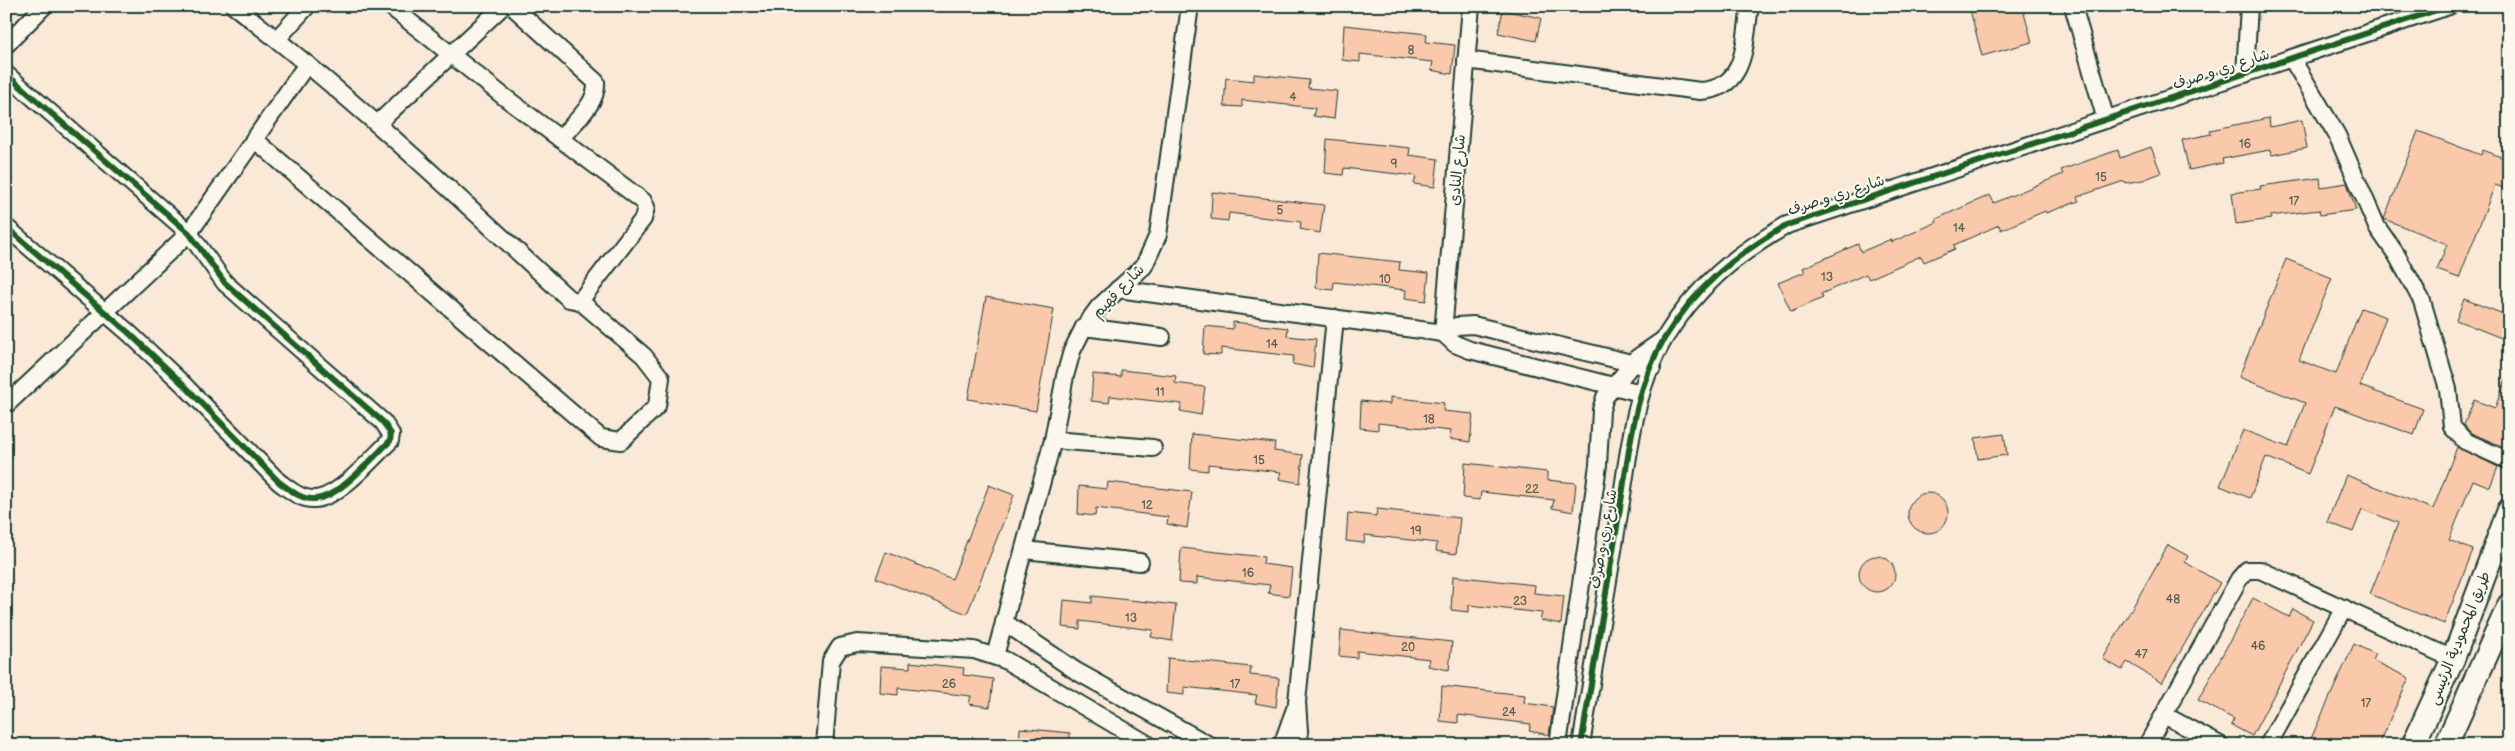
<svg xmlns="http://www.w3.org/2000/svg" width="2515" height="751" viewBox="0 0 2515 751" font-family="'Balsamiq Sans','Playpen Sans Arabic',sans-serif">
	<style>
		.building { fill: #fac8aa; stroke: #1f3d34 }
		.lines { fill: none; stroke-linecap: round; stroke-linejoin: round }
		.street-casing { stroke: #1f3d34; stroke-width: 20 }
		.secondary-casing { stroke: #1f3d34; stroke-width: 26 }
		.street { stroke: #fbf7ec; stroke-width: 16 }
		.secondary { stroke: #fbf7ec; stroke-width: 22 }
		.cycleway-casing { stroke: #fbf7ec; stroke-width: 9 }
		.cycleway { stroke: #1b5e20; stroke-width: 6 }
		.labels { text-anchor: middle; stroke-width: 4; stroke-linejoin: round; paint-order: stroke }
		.number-label { font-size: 12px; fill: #566052 }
		.street-label { font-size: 15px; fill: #1f3d34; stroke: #fbf7ec }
	</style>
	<rect width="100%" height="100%" fill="#fbe9d8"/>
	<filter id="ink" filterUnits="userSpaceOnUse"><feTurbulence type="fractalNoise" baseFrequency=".02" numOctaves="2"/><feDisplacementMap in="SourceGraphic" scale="10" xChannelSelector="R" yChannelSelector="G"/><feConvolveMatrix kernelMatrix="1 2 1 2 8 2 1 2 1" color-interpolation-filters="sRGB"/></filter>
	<g filter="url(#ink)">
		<g class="building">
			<polygon points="1969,6 2022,6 2032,42 1982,56"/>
			<polygon points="1503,10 1541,18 1536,41 1498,33"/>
			<polygon points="1344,25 1427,34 1426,42 1455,45 1452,74 1431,70 1433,62 1360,54 1360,62 1342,60"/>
			<polygon points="1254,74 1309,80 1308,88 1337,91 1334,119 1313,116 1315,108 1242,100 1242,107 1224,106 1226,78 1254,81"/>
			<polygon points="2269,118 2270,127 2302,120 2307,148 2272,155 2270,150 2222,159 2223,163 2189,170 2182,140 2211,134 2210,130"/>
			<polygon points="2418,131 2481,155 2483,150 2509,160 2509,190 2495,185 2459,278 2437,270 2447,244 2384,219"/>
			<polygon points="1327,139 1410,148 1409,155 1438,159 1435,187 1414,184 1416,176 1344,168 1343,175 1325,173"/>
			<polygon points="2151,147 2161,173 2143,180 2125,183 2124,181 2077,197 2079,201 2046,213 2045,211 2001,230 1999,225 1954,245 1955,249 1924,262 1921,256 1869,279 1866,274 1821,294 1823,298 1791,312 1778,283 1805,272 1803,268 1858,244 1861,252 1891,239 1892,242 1937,222 1936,219 1990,195 1994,203 2063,174 2061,170 2118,150 2120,158"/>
			<polygon points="2320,178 2321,187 2347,183 2356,210 2320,215 2319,210 2270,216 2271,219 2236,224 2232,193 2261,189 2260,186"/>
			<polygon points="1212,192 1324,205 1320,233 1300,229 1301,222 1229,213 1228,221 1211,219"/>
			<polygon points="1318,253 1400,262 1399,270 1429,273 1426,301 1405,298 1406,290 1334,282 1333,290 1316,288"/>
			<polygon points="2286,259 2332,278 2299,360 2336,374 2361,308 2386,317 2360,386 2423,409 2414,435 2335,406 2308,474 2266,457 2250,498 2220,486 2243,430 2288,447 2305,403 2239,377"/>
			<polygon points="986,297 1054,309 1036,411 968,399"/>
			<polygon points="2464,299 2509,316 2509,341 2456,320"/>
			<polygon points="1233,322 1288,328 1287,336 1316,339 1313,368 1292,364 1294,356 1221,348 1221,355 1203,354 1205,326 1233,329"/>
			<polygon points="1121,370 1176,376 1175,383 1205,387 1201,415 1180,411 1182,404 1110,396 1109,403 1091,401 1093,374 1121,377"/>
			<polygon points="2507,376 2509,440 2506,448 2471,433 2464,425 2474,400 2495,408"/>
			<polygon points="1390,397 1444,403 1443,411 1473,414 1470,442 1449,439 1451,431 1378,423 1378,430 1360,428 1361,401 1390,404"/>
			<polygon points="1192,434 1275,443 1274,451 1303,455 1300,483 1279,479 1281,472 1208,464 1208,471 1190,469"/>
			<polygon points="2004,434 2007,455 1978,459 1975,438"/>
			<polygon points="2457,447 2498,467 2490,487 2473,480 2449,540 2473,550 2444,624 2370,594 2398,523 2362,509 2353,532 2327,522 2346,475 2433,509"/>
			<polygon points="1465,463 1547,472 1547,480 1576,483 1573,512 1552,508 1554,500 1481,492 1480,500 1463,498"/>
			<polygon points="1108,482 1192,492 1187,528 1167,524 1168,517 1096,508 1095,516 1078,514 1079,486 1107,489"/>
			<polygon points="989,485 1014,495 967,614 876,578 886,552 952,579"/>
			<circle cx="1928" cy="513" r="20"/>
			<polygon points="1377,509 1460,518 1456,554 1436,551 1437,543 1365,535 1364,543 1346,541 1348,513 1376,516"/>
			<polygon points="2168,545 2188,556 2185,562 2220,583 2162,683 2127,662 2122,670 2103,659"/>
			<polygon points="1181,548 1264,557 1263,564 1292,568 1289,596 1268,593 1270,585 1197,577 1197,584 1179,583"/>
			<circle cx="1877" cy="574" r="18"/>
			<polygon points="1453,576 1535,585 1534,593 1564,596 1561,624 1540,620 1542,613 1469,605 1469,612 1451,610"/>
			<polygon points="1092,596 1176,605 1172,641 1151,637 1153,630 1080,621 1080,629 1062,627 1064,600 1092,603"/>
			<polygon points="2253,598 2289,617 2293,609 2313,620 2252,736 2231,725 2234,719 2198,700"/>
			<polygon points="1341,630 1452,642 1449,670 1428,666 1430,659 1357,651 1357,658 1339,656"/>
			<polygon points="2354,644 2375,654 2372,660 2409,678 2378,745 2308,745"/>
			<polygon points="1168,658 1251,667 1250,675 1279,678 1276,707 1255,703 1257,695 1184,687 1184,695 1166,693"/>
			<polygon points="910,662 964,668 963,675 993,679 990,707 969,704 971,696 898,688 898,695 880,693 881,666 910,668"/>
			<polygon points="1442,686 1525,695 1524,703 1553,707 1549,735 1529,731 1531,724 1458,715 1458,723 1440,721"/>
			<polygon points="1020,728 1070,733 1070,745 1019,745"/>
		</g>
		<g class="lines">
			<g class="street-casing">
				<g id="street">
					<path d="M234 6C352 96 460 199 569 299L580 301 643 219 646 207 643 201 503 96 390 6"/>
					<path d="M512 6 596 82C598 104 573 123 560 139"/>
					<polyline points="2073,6 2106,120"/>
					<polyline points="277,39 307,6"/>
					<polyline points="6,45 44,6"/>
					<polyline points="2292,59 2337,135 2377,227 2396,254 2422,301 2448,389 2452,427 2465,441 2509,461"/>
					<path d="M1466 60 1700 91C1747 89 1744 43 1750 6"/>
					<path d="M6 74 189 233 225 283 383 422 391 434 390 441C373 457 338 499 314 499 301 500 289 489 279 482L183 384 129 333 6 227"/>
					<polyline points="2245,74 2249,6"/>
					<polyline points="377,124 503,6"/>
					<polyline points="254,139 601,438 621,441 657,406 661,378 644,356 580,301"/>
					<polyline points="1118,289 1443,333 1457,326 1473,325 1652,368"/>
					<polyline points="1084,327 1162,337"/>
					<polyline points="1443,333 1471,6"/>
					<polyline points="1443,333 1455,344 1470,350 1641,393"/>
					<polyline points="6,405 189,233 307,64"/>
					<polyline points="1053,440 1153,448"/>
					<polyline points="1024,550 1140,562"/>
					<polyline points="1004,622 1076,671 1209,745"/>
					<polyline points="995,656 1053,440 1065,376 1072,351 1084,327 1099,307 1144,266 1158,235 1190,6"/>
					<polyline points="2164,715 2220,745"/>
					<polyline points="824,745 831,661 840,647 857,643 974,650 1005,660 1149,745"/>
					<polyline points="1282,745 1295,709"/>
					<polyline points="1300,745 1297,702 1335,318"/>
					<polyline points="1558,745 1598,465 1601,410 1605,397 1637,358 1663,340"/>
					<path d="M1581 745C1594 668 1607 591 1619 514 1629 456 1633 391 1664 339 1696 287 1735 255 1787 225L2449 6"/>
					<polyline points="2147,745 2239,579 2247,570 2260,570 2453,659"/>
					<polyline points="2268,745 2344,608"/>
				</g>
			</g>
			<g class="secondary-casing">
				<g id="secondary">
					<polyline points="2413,745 2453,659 2509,510"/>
					<polyline points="2446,745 2509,605"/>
				</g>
			</g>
			<use href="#street" class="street"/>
			<use href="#secondary" class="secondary"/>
			<g class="cycleway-casing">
				<g id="cycleway">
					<path d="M6 74 189 233 225 283 383 422 391 434 390 441C373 457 338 499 314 499 301 500 289 489 279 482L183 384 129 333 6 227"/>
					<path d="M1581 745C1594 668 1607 591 1619 514 1629 456 1633 391 1664 339 1696 287 1735 255 1787 225L2449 6"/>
				</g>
			</g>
			<use href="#cycleway" class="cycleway"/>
		</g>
	</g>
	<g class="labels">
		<g class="number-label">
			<text x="1411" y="54">8</text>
			<text x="1293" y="101">4</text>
			<text x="2245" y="148">16</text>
			<text x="1394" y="168">9</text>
			<text x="2101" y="181">15</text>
			<text x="2294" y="205">17</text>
			<text x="1280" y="214">5</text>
			<text x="1959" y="232">14</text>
			<text x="1827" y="281">13</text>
			<text x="1385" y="283">10</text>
			<text x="1272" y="348">14</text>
			<text x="1160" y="396">11</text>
			<text x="1429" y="423">18</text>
			<text x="1259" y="464">15</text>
			<text x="1532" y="493">22</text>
			<text x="1147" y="509">12</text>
			<text x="1416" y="535">19</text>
			<text x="1248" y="577">16</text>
			<text x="2173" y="603">48</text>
			<text x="1520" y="605">23</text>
			<text x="1131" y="622">13</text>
			<text x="2258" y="650">46</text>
			<text x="1408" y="651">20</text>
			<text x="2141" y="658">47</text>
			<text x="949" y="688">26</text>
			<text x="1235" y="688">17</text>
			<text x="2366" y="707">17</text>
			<text x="1509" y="716">24</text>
		</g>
		<g class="street-label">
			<text transform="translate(2221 69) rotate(-18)" y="5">شارع ري و صرف</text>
			<text transform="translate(1457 170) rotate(-85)" y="5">شارع النادى</text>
			<text transform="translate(1836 195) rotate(-18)" y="5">شارع ري و صرف</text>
			<text transform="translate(1118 291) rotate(-46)" y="5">شارع فهيم</text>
			<text transform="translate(1603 539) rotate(-80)" y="5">شارع ري و صرف</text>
			<text transform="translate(2459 638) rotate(-68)" y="5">طريق المحمودية الرئيسى</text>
		</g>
	</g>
	<rect width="2515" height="751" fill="none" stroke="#fbf7ec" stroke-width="25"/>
	<rect x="12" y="12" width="2490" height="726" fill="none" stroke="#1f3d34" stroke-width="2" filter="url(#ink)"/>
</svg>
